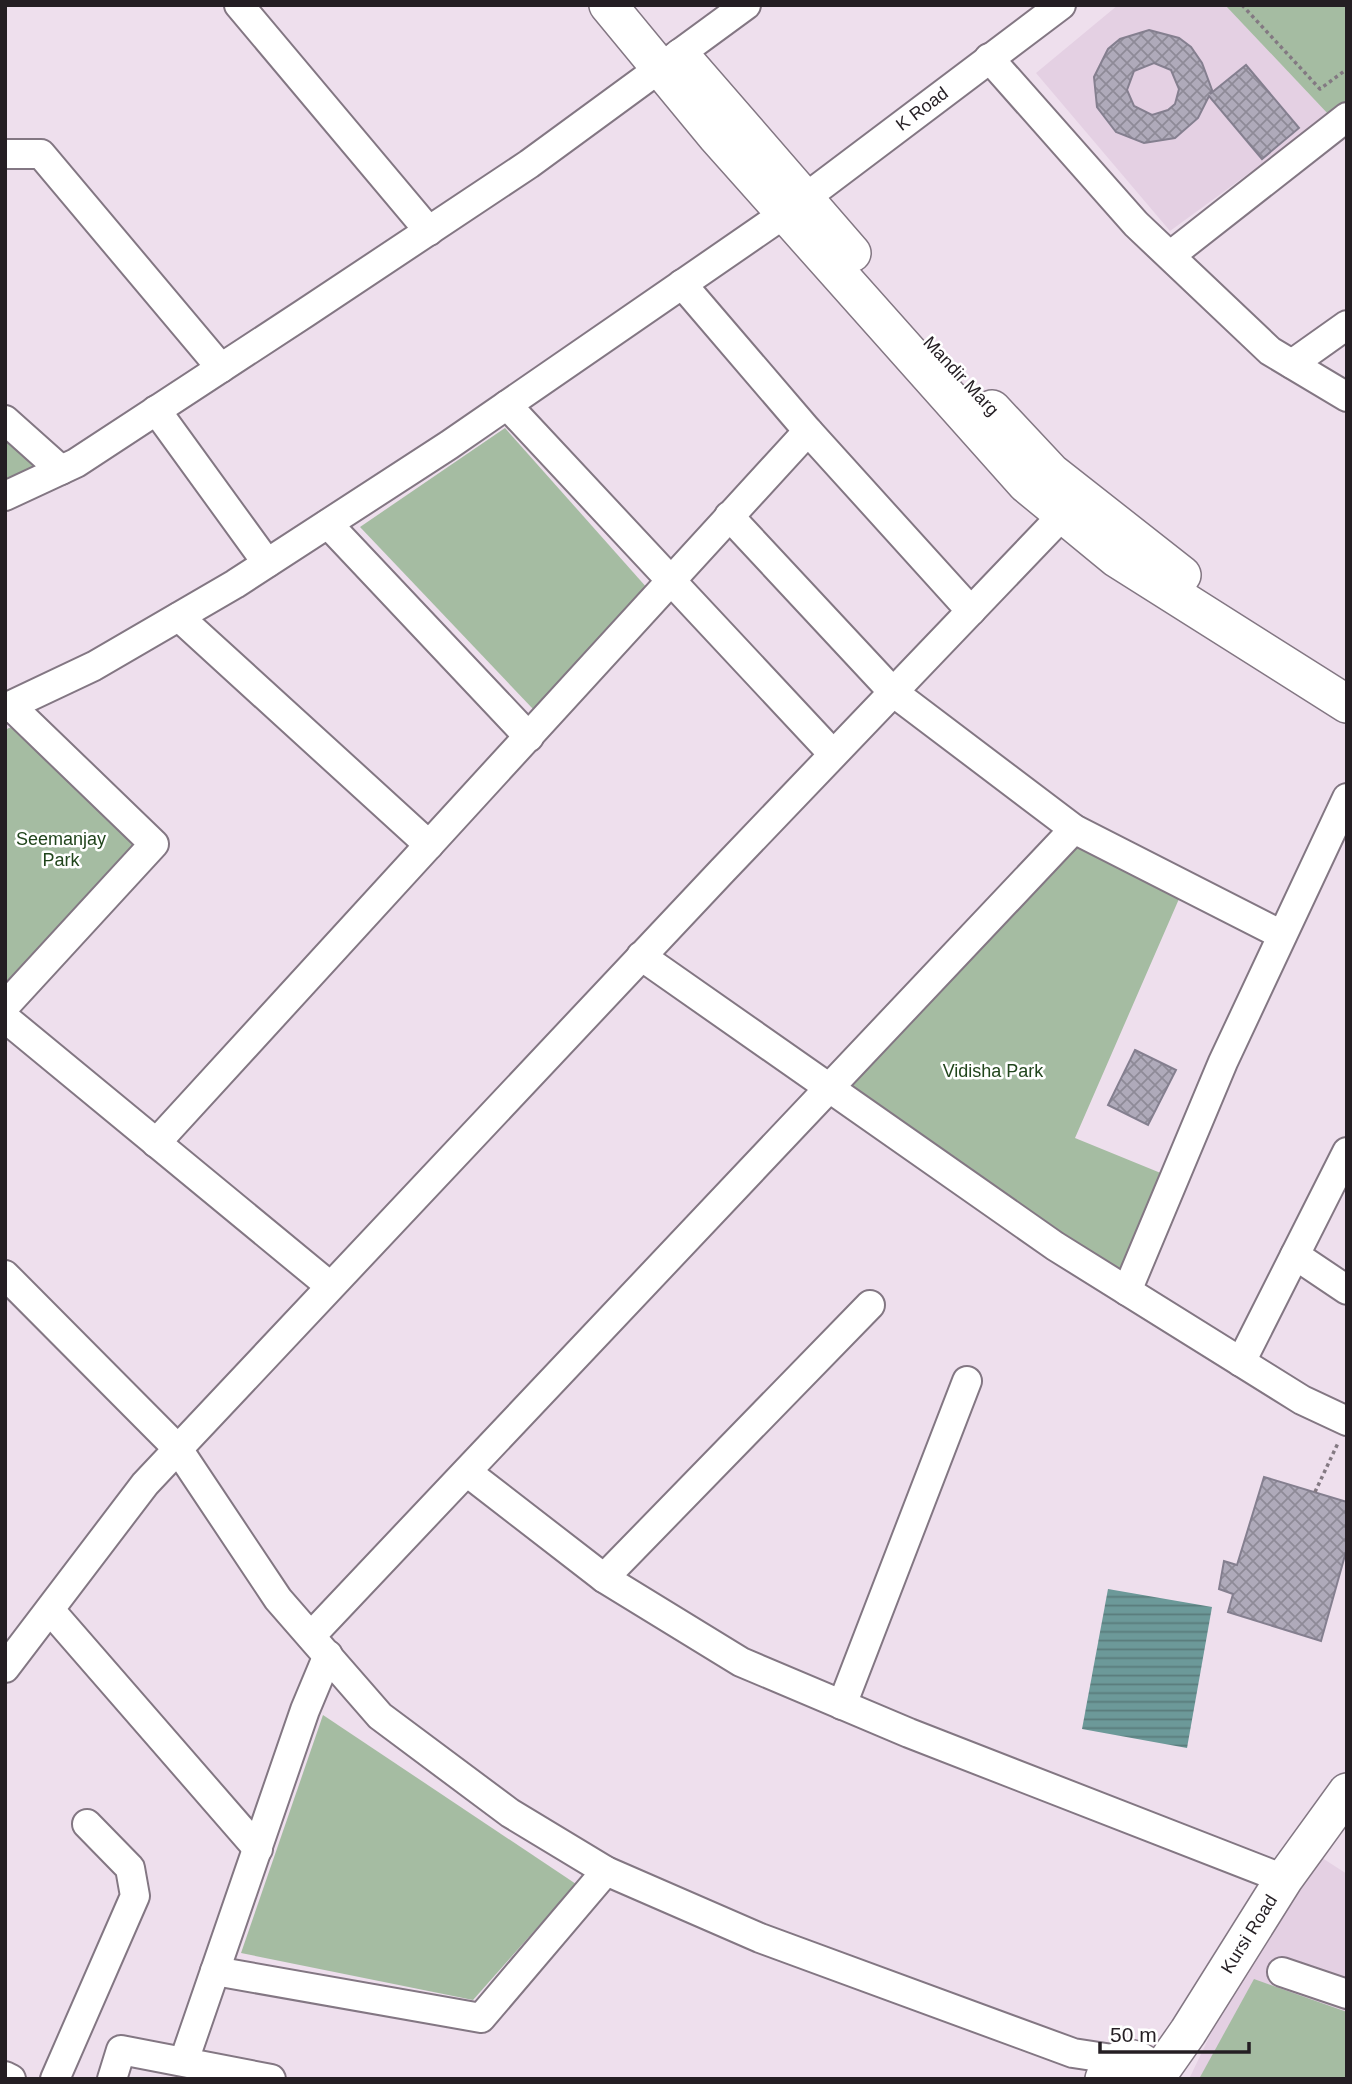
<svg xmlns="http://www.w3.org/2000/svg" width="1352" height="2084" viewBox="0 0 1352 2084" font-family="Helvetica,sans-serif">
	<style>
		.built { fill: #e4d0e3 }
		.green { fill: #a5bca2 }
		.water { fill: url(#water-rules) }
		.building { fill: url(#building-cross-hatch); stroke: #847f8f; stroke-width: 2; fill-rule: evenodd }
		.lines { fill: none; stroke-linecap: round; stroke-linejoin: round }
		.minor-casing { stroke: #837783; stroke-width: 32 }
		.major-casing { stroke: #837783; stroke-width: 40 }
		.path { stroke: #837982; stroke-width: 3.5; stroke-dasharray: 3.5 3.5; stroke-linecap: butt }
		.minor { stroke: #fff; stroke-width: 28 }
		.major { stroke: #fff; stroke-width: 37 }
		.labels { text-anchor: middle; stroke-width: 5; stroke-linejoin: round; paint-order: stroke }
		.street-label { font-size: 18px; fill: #241e23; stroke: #fff }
		.park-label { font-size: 18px; fill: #21451c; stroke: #fff }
	</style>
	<defs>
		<pattern id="water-rules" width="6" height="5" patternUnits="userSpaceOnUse" patternTransform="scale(1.75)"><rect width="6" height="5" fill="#6c9999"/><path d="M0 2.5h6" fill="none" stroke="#597c7c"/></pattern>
		<pattern id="building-cross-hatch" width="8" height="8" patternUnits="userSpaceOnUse" patternTransform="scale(1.75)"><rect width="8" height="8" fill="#afaaba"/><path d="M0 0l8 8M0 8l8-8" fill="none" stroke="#8e8a97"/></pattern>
	</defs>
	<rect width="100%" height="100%" fill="#eedfed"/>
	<g class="built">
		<polygon points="1118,5 1225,5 1329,115 1170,231 1036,73"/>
		<polygon points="1316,1854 1347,1874 1347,2079 1189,2079 1255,1942"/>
	</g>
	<g class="green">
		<polygon points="1225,5 1347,5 1347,103 1329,115"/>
		<polygon points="505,428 648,589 533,709 360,527"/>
		<polygon points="5,432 47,468 5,487"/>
		<polygon points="11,727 139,846 5,990 5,730"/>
		<polygon points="1076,835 1182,892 1075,1138 1168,1176 1125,1281 836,1089"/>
		<polygon points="323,1715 576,1884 473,2000 241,1953"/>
		<polygon points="1254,1979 1347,2012 1347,2079 1199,2079"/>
	</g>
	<polygon class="water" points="1108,1589 1212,1607 1187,1748 1082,1729"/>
	<g class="building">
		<path d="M1149 30 1179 38 1191 47 1202 63 1212 90 1210 94 1246 65 1299 128 1262 159 1209 96 1198 118 1175 138 1144 143 1116 132 1097 107 1094 77 1108 49 1120 39ZM1154 63 1171 70 1179 89 1175 104 1168 110 1152 115 1134 106 1127 90 1134 71Z"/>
		<polygon points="1135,1050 1176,1070 1148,1125 1108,1105"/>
		<polygon points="1264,1477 1347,1502 1347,1548 1321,1641 1228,1612 1233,1594 1219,1589 1224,1561 1237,1565"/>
	</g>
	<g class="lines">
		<g class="minor-casing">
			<g id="minor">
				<polyline points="239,5 429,231"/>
				<polyline points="989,58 1136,224 1270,351 1347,397"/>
				<polyline points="5,154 41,154 221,368"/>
				<polyline points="1171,255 1347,117"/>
				<polyline points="682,284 808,431 971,611"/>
				<polyline points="1292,364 1347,325"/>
				<polyline points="507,405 833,754"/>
				<polyline points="156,410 267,563"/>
				<polyline points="5,420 61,470"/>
				<polyline points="5,496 76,463 305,313 529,164 746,5"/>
				<polyline points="729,516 893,692 1074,829 1282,935"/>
				<polyline points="328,524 529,737"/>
				<polyline points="179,617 429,845"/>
				<polyline points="5,708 94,666 235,584 449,445 784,214 1061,5"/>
				<polyline points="641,956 1055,1246 1302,1400 1347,1421"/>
				<polyline points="5,1006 154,844 11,706"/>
				<polyline points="5,1018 330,1286"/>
				<polyline points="156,1143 808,431"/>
				<polyline points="1295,1255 1347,1290"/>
				<polyline points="5,1275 178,1449 278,1599 380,1716 510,1813 606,1871 760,1938 1073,2053 1119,2060"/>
				<polyline points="1127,1291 1223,1062 1347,798"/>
				<polyline points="1241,1362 1347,1152"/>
				<polyline points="467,1472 604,1578 741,1662 909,1733 1284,1879"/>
				<polyline points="604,1578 870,1305"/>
				<polyline points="50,1610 258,1849"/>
				<polyline points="311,1636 1074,829"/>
				<polyline points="5,1668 145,1484 722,871 1077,500"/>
				<polyline points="842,1705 967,1381"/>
				<polyline points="215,1971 481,2018 606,1871"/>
				<polyline points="1282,1972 1347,1994"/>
				<polyline points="184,2061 305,1710 328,1655"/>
				<polyline points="5,2076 11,2079"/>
				<polyline points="55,2079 135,1896 130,1868 87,1824"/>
				<polyline points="112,2079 121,2050 271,2079"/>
			</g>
		</g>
		<g class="major-casing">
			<g id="major">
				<polyline points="608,5 717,137 1026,484 1116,558 1347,704"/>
				<polyline points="682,57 852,253"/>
				<polyline points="992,409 1051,472 1182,575"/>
				<path d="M1104 2079C1110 2060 1127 2053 1144 2064L1152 2079"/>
				<polyline points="1155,2079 1188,2032 1284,1879 1347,1792"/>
			</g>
		</g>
		<g class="path">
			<polyline points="1242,5 1320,89 1347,69"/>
			<polyline points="1315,1492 1338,1443"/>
		</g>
		<use href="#minor" class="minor"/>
		<use href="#major" class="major"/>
	</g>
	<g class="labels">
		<g class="street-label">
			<text transform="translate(922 109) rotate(-37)" y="6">K Road</text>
			<text transform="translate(961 376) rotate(47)" y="6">Mandir Marg</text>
			<text transform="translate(1249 1934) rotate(-58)" y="6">Kursi Road</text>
		</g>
		<g class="park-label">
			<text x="61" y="845">Seemanjay<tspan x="61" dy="21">Park</tspan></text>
			<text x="993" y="1077">Vidisha Park</text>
		</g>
	</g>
	<rect width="1352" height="2084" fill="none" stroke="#241e23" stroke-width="14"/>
	<path d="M1100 2042v10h149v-10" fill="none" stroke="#241e23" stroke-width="3.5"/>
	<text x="1110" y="2042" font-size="21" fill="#241e23" stroke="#ffffff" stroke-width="5" paint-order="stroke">50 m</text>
</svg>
